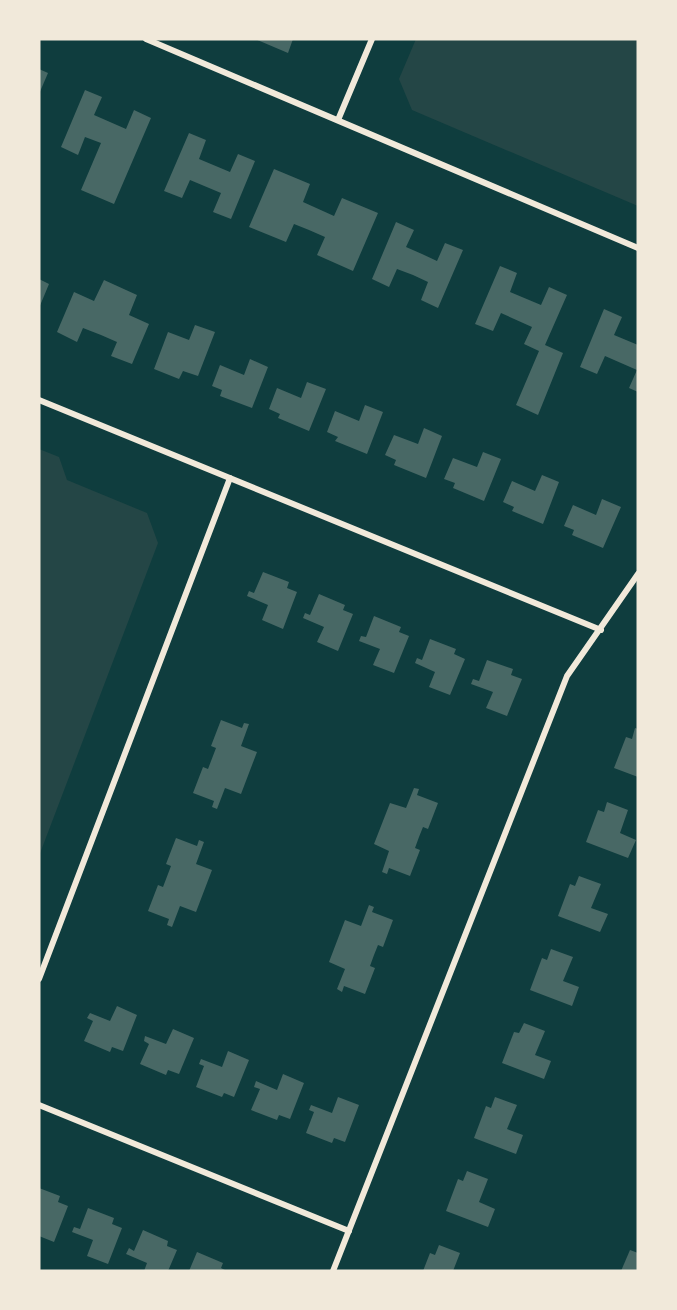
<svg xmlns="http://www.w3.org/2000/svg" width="677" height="1310" viewBox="0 0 677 1310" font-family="'Open Sans',sans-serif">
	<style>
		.green { fill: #244646 }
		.building { fill: #486865 }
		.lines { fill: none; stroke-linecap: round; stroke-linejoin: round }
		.minor { stroke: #f1e9da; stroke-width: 6 }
	</style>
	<rect width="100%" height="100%" fill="#0f3d3e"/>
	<g class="green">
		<polygon points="416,39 638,39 638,206 412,110 399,79"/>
		<polygon points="39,449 59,457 67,480 147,513 158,543 39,856"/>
	</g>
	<g class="building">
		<polygon points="255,39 293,39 288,53"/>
		<polygon points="39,69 48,73 39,94"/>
		<polygon points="85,90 102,97 94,115 126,129 134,110 151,118 114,204 81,190 101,143 85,137 78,155 61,147"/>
		<polygon points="189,133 206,140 199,159 230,172 238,154 255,161 231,219 213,212 221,193 190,180 182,198 164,191"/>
		<polygon points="274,169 310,184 303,202 334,216 342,198 378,213 353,271 317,255 325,237 309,230 294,224 286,242 249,227"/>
		<polygon points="396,222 414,230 406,247 422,254 437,261 445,243 463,250 438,308 421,300 428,282 413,275 397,269 389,287 372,279"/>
		<polygon points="500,266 517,273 510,292 541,305 549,287 567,295 545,345 563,353 538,415 516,405 539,351 524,344 532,327 501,313 493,331 475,324"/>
		<polygon points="39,279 49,284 39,308"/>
		<polygon points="104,280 137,295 129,315 149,324 132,364 111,356 117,342 101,335 83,328 77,342 57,332 74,292 94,301"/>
		<polygon points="604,309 622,317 614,335 638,345 638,392 629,388 637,370 605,356 597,374 580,367"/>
		<polygon points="195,325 215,332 198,376 183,371 179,379 154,369 168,332 189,340"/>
		<polygon points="250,359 268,367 252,408 220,396 222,390 212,386 220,365 244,375"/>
		<polygon points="307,382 326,389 309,431 278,418 280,414 269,409 277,388 301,398"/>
		<polygon points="365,405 383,412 367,454 335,441 338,437 327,432 335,411 359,421"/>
		<polygon points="424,428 442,436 426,478 394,465 396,460 385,455 394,435 418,444"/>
		<polygon points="483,452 501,459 484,501 453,488 455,483 444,479 453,458 477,467"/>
		<polygon points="542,475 559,482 543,524 512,511 514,507 503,502 512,481 535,491"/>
		<polygon points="602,499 621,507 603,548 572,535 574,530 564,526 573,505 596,515"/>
		<polygon points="263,572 289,582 287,588 297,592 283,629 262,620 268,605 247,596 249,591 254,593"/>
		<polygon points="319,594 345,605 343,610 353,614 338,651 317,642 324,627 303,618 305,613 310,615"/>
		<polygon points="374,616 401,627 399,632 409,636 394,673 373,665 380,649 359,641 361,636 366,637"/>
		<polygon points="430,639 456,649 454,654 465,659 450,695 429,687 435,672 415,663 417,658 422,660"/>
		<polygon points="487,660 513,669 511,675 522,679 507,716 486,708 493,692 471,684 473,679 479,681"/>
		<polygon points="221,720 242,728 244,723 249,724 241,746 257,752 241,794 225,788 217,809 212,807 214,801 193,793 203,767 208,769 216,748 211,746"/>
		<polygon points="635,728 638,729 638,777 614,768 626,737 632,739"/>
		<polygon points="414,788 419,789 417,795 438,803 428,829 423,827 419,837 415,848 420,850 410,876 389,868 387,874 382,872 389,851 374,844 390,803 406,808"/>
		<polygon points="607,802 628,810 620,833 636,840 628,858 586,842 598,810 604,812"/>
		<polygon points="176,838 197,846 199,840 204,842 196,864 212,870 196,912 180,906 172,927 167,925 169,919 148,911 158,885 163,887 171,866 166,864"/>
		<polygon points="579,876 601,884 591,908 608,914 600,932 558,916 570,884 575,886"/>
		<polygon points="369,905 374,907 372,912 393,920 383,947 378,945 374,955 370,966 375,968 365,994 344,986 342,992 337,989 345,969 329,962 345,920 361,926"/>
		<polygon points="551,949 573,957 563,981 579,987 572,1006 530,990 542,958 547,960"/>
		<polygon points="117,1006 137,1015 123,1051 112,1047 110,1052 84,1041 93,1021 87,1018 90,1013 110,1021"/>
		<polygon points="524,1023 545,1031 535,1055 551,1061 544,1079 502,1063 514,1032 519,1033"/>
		<polygon points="173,1029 194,1038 179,1074 168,1070 166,1075 140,1064 149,1044 144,1041 145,1036 166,1044"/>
		<polygon points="228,1051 249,1060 234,1097 224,1093 222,1097 196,1087 204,1066 199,1064 201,1059 222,1067"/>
		<polygon points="283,1074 304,1083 290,1119 279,1115 277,1120 251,1110 260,1089 254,1087 256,1081 277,1090"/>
		<polygon points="338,1097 359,1105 345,1142 334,1138 332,1143 306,1133 314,1112 309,1110 311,1105 332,1113"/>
		<polygon points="495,1097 517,1105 507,1129 523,1135 516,1154 474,1138 486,1106 491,1108"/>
		<polygon points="467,1171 488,1179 479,1202 495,1209 488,1227 446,1211 458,1179 463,1181"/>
		<polygon points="39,1188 60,1196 58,1202 68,1206 54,1242 39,1236"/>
		<polygon points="88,1208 114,1218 112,1224 122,1228 108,1264 87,1256 93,1240 72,1232 74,1227 80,1229"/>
		<polygon points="143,1230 168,1241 167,1246 177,1250 168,1271 144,1271 147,1263 126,1254 129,1248 134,1251"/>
		<polygon points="439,1245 460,1253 453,1271 423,1271 430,1253 435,1255"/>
		<polygon points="630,1250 638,1253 638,1271 621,1271"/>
		<polygon points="197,1252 223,1263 221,1268 227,1271 189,1271"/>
	</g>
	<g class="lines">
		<g class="minor">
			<polyline points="146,39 638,248"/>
			<polyline points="338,120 372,39"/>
			<polyline points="39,400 601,630"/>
			<polyline points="39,979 230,478"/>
			<polyline points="39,1105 349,1231"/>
			<polyline points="333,1271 567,676 638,574"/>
		</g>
	</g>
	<rect width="677" height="1310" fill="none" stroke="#f1e9da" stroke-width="81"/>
</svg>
